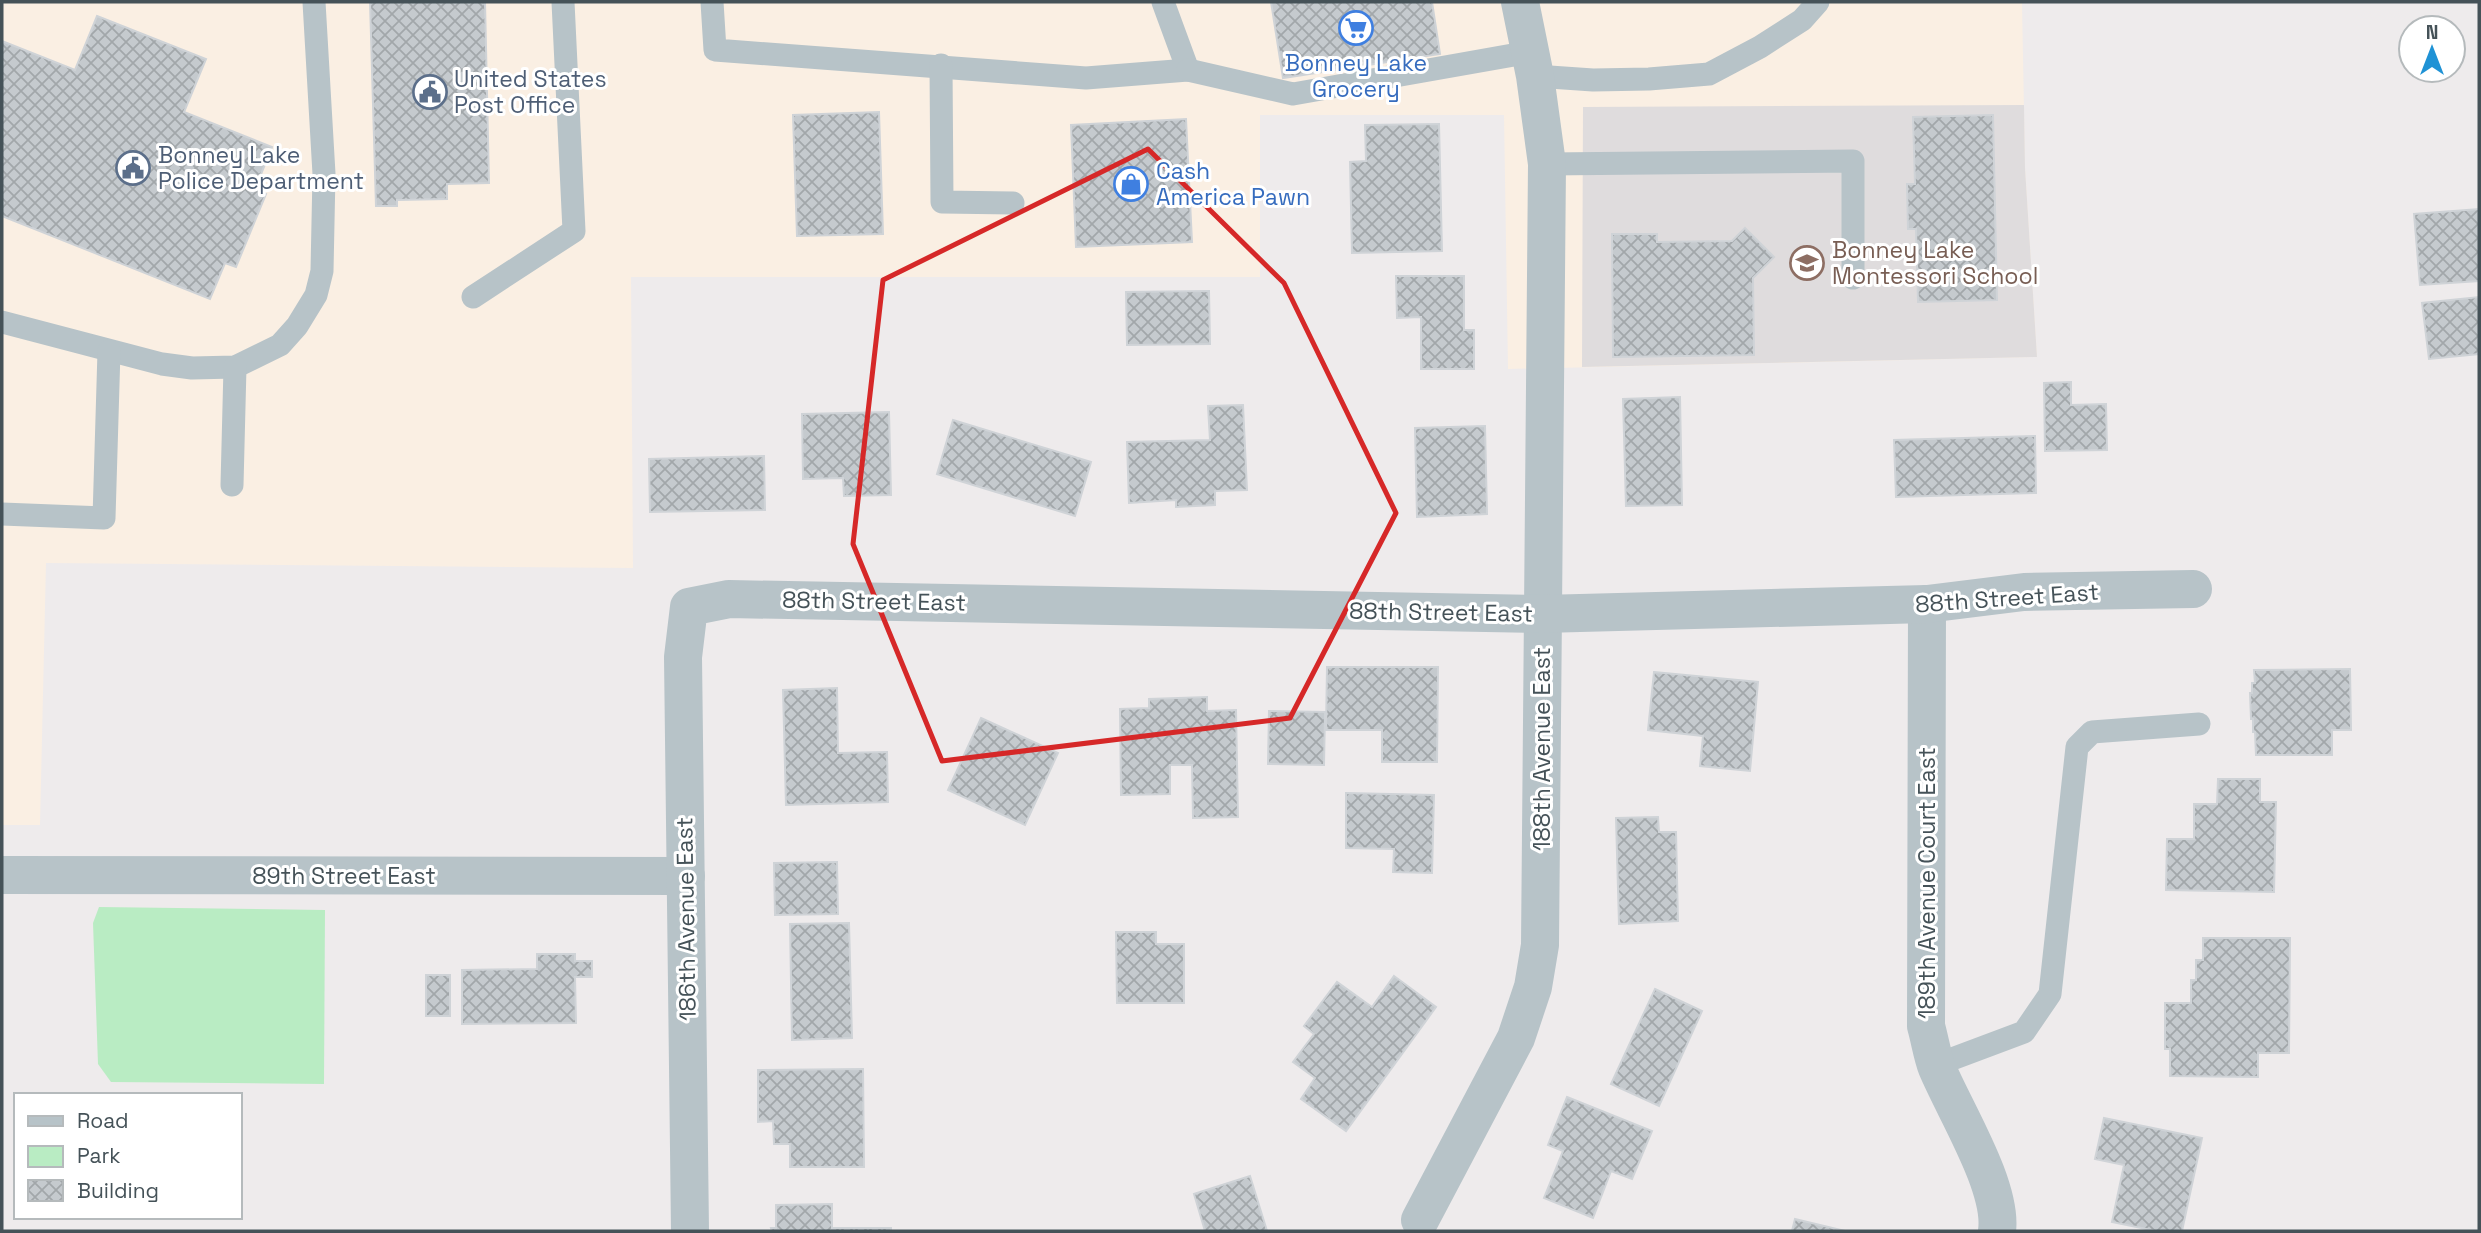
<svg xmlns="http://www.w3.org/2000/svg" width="2481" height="1233" viewBox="0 0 2481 1233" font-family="'Space Grotesk',sans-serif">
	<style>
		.commercial { fill: #faefe3 }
		.education { fill: #dfdcdd }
		.green { fill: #b9ecc3 }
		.building { fill: url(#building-cross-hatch); stroke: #cfd3d7; stroke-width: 2 }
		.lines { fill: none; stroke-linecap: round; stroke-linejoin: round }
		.lane { stroke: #b7c3c8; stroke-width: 23 }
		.street { stroke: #b7c3c8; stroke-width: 38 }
		.marked { fill: none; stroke: #d62828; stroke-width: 5; stroke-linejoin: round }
		.labels { text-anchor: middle; stroke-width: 6; stroke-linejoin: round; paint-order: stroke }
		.shop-label { font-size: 23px; fill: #366cbe; stroke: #fff }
		.service-label { font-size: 23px; fill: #4e5e75; stroke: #fff; text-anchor: start }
		.education-label { font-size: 23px; fill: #785e54; stroke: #fff; text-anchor: start }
		.street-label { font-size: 23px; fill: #455258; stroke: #fff }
	</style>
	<defs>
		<pattern id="building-cross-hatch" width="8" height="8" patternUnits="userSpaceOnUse" patternTransform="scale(1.75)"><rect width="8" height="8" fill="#c5cace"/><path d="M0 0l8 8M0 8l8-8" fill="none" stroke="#a2a7aa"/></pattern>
	</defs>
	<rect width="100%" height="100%" fill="#eeebec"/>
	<polygon class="commercial" points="2,2 2022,2 2025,168 2037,357 1508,369 1504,115 1260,115 1260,277 631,277 633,568 46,563 40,825 2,825"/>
	<polygon class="education" points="2024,105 2025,168 2037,357 1582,367 1583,107"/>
	<polygon class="green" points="99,907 325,910 324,1084 111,1082 98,1064 93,923"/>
	<g class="building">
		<polygon points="370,2 485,2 489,183 447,184 447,199 397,200 397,206 376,206"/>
		<polygon points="1271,2 1432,2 1440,54 1283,78"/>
		<polygon points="97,16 206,59 184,112 272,147 255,189 266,194 236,267 225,263 210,299 2,216 2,41 75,70"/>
		<polygon points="879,112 883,234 797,236 793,115"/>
		<polygon points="1993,115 1997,300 1918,302 1916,229 1908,229 1907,184 1915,184 1913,117"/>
		<polygon points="1186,119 1192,242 1076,247 1071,125"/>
		<polygon points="1439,124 1442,251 1352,253 1350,162 1366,161 1365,125"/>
		<polygon points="2479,209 2479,281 2420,285 2414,214"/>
		<polygon points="1745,228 1774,257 1753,278 1754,355 1613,357 1612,234 1657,234 1657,242 1732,241"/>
		<polygon points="1396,276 1464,276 1464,330 1474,330 1474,369 1421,369 1421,317 1397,318"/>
		<polygon points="1209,291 1210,344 1127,345 1126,292"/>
		<polygon points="2479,297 2479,354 2429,359 2422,303"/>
		<polygon points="2071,382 2071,405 2106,404 2107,450 2045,451 2044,383"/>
		<polygon points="1680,397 1682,505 1626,506 1623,399"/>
		<polygon points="1243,405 1247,490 1215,491 1215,505 1176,507 1176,500 1129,503 1127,442 1210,440 1208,406"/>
		<polygon points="889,412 891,495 844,496 843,478 803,479 802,414"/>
		<polygon points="953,420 1091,462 1075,516 937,474"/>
		<polygon points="1485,426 1487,514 1417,517 1415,428"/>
		<polygon points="2035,436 2036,493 1896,497 1894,440"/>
		<polygon points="764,456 765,510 650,512 649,459"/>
		<polygon points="1327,667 1438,667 1437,762 1382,762 1382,730 1326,730"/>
		<polygon points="2350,669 2351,730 2332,730 2332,755 2256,755 2255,732 2253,732 2253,719 2251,719 2250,693 2252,693 2252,683 2255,683 2254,670"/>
		<polygon points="1654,672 1758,682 1750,771 1700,766 1703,736 1648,730"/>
		<polygon points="837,688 838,753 887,752 888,802 786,805 783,690"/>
		<polygon points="1207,697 1207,711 1236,710 1238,817 1193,818 1192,765 1170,765 1170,794 1121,795 1120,709 1149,708 1149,699"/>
		<polygon points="1269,711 1325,712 1324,765 1268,764"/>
		<polygon points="981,718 1058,753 1025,825 948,790"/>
		<polygon points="2218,779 2260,779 2260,802 2276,802 2274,892 2166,890 2167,839 2194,839 2194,804 2217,804"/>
		<polygon points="1346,793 1434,795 1432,873 1393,872 1394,849 1346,848"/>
		<polygon points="1658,817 1659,832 1676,832 1678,921 1619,924 1616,818"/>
		<polygon points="837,862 838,914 775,915 774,863"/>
		<polygon points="849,923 852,1038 792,1040 790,924"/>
		<polygon points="1116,932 1156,932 1156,944 1184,944 1184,1003 1117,1003"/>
		<polygon points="2203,938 2290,938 2289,1053 2258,1053 2258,1077 2170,1076 2170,1049 2165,1049 2165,1003 2191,1003 2191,980 2196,980 2196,960 2203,960"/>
		<polygon points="537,954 575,954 575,961 592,961 592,977 575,977 576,1023 462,1024 462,970 537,969"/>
		<rect x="426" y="975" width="24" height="41"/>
		<polygon points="1394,976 1436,1007 1346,1131 1301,1099 1315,1078 1293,1062 1314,1034 1304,1026 1337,982 1372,1007"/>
		<polygon points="1655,989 1702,1011 1659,1106 1611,1084"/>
		<polygon points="863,1069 864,1167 790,1167 790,1144 774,1144 773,1121 758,1122 758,1070"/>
		<polygon points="1567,1097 1652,1131 1632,1179 1611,1171 1593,1218 1544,1198 1563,1151 1548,1145"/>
		<polygon points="2104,1118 2202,1138 2182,1231 2156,1231 2112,1222 2124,1165 2095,1159"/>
		<polygon points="1250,1176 1267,1231 1205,1231 1194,1194"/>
		<polygon points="832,1204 832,1228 891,1228 891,1231 772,1231 771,1228 776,1228 776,1205"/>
		<polygon points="1795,1219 1845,1231 1792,1231"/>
	</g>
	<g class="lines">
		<g class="lane">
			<polyline points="712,2 715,50 1086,78 1188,70 1163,2"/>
			<polyline points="941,65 942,202 1013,203"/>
			<polyline points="1188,70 1293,94 1530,52"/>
			<polyline points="1535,76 1593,80 1649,79 1709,74 1760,47 1802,20 1818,2"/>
			<polyline points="1547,164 1853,161 1853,278"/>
			<polyline points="473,297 574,231 563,2"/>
			<polyline points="2,322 162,364 192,368 235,367 280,345 297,326 316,295 322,271 324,174 314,2"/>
			<polyline points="232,485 235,367"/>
			<polyline points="2,514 104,518 109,351"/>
			<polyline points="1936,1065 2024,1032 2050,994 2077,747 2092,732 2199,724"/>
		</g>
		<g class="street">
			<path d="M1927 604 1926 1026C1930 1040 1932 1055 1937 1068 1955 1111 2003 1187 1997 1231"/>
			<polyline points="2,875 686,876"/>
			<polyline points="1420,1220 1516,1038 1533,987 1540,945 1547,164 1535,76 1520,2"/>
			<polyline points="690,1231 683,657 689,607 729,599 1542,614 1927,604 2024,592 2193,589"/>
		</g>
	</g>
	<path class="marked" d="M1148 149 1284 283 1396 513 1290 718 942 761 853 544 883 280Z"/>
	<defs>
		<g id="supermarket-ring" transform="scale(1.75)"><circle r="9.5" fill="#fff" stroke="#3f7fe0" stroke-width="1.5"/><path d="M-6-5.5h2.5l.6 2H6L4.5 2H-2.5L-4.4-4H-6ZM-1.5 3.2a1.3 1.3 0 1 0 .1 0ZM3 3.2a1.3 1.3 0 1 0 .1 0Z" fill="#3f7fe0"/></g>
		<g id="civic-ring" transform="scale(1.75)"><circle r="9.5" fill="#fff" stroke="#5c6f8a" stroke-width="1.5"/><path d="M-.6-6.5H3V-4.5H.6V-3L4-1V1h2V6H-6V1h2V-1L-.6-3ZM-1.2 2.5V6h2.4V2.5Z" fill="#5c6f8a"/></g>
		<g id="shop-ring" transform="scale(1.75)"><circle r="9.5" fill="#fff" stroke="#3f7fe0" stroke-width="1.5"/><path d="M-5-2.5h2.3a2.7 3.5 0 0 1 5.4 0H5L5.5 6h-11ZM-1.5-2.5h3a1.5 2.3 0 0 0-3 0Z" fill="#3f7fe0"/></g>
		<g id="school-ring" transform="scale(1.75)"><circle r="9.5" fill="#fff" stroke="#8d6e63" stroke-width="1.5"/><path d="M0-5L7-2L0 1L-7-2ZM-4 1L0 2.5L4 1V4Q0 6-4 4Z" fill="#8d6e63"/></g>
	</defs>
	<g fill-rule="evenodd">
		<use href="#supermarket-ring" x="1356" y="28"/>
		<use href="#civic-ring" x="430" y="92"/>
		<use href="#civic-ring" x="133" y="168"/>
		<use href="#shop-ring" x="1131" y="184"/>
		<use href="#school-ring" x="1807" y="263"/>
	</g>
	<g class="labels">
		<g class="shop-label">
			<text x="1356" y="71">Bonney Lake<tspan x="1356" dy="26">Grocery</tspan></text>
			<text x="1156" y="179" text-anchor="start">Cash<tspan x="1156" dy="26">America Pawn</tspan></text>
		</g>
		<g class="service-label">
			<text x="454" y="87">United States<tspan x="454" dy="26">Post Office</tspan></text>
			<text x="158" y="163">Bonney Lake<tspan x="158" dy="26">Police Department</tspan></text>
		</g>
		<g class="education-label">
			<text x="1832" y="258">Bonney Lake<tspan x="1832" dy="26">Montessori School</tspan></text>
		</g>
		<g class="street-label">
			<text transform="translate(2007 598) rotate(-4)" y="8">88th Street East</text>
			<text transform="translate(874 601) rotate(1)" y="8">88th Street East</text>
			<text transform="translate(1441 612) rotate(1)" y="8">88th Street East</text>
			<text transform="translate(1542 749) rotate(-90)" y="8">188th Avenue East</text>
			<text x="344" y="884">89th Street East</text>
			<text transform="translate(1927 883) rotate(-90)" y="8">189th Avenue Court East</text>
			<text transform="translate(686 919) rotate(-91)" y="8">186th Avenue East</text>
		</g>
	</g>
	<rect width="2481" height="1233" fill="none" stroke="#455258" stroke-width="7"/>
	<rect x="14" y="1093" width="228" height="126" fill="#ffffff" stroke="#b5babc" stroke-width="2"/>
	<rect x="28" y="1116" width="35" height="10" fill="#b7c3c8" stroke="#b5babc" stroke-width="2"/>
	<text x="77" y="1128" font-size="21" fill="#455258">Road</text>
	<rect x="28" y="1146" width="35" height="21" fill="#b9ecc3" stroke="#b5babc" stroke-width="2"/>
	<text x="77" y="1163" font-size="21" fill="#455258">Park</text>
	<rect x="28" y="1180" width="35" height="21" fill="url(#building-cross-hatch)" stroke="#b5babc" stroke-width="2"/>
	<text x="77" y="1198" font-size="21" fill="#455258">Building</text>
	<g transform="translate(2432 49)"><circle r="33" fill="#ffffff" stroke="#b5babc" stroke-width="2"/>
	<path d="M0-5L12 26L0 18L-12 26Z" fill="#1f92d5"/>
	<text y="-10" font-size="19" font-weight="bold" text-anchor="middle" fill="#455258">N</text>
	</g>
</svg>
